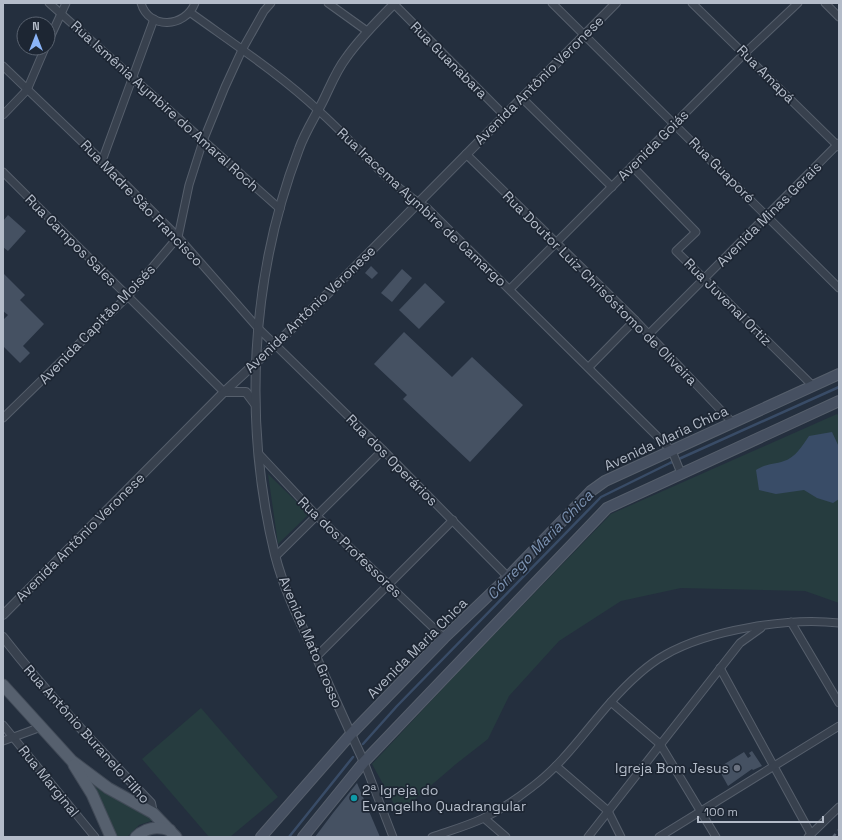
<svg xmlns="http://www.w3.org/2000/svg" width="842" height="840" viewBox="0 0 842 840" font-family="'Space Grotesk',sans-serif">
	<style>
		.green { fill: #263c3f }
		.water { fill: #394c67 }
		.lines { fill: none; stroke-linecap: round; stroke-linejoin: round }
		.stream { stroke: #394c67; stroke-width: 2.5 }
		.building { fill: #455162 }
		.minor-casing { stroke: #565f6c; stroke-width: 9 }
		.tertiary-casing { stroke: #565f6c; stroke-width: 10 }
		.secondary-casing { stroke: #565f6c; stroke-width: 12 }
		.primary-casing { stroke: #414a57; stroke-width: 13 }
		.minor { stroke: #38414e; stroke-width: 7 }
		.tertiary { stroke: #38414e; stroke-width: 8 }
		.secondary { stroke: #465061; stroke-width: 10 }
		.primary { stroke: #56606e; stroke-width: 11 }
		.rail { stroke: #5a6575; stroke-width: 2.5; stroke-dasharray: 4 4; stroke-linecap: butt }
		.worship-dot { fill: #6b7280; stroke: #1d2633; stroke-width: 1.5 }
		.culture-dot { fill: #0f9aa8; stroke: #1d2633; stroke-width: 1.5 }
		.labels { text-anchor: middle; stroke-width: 3.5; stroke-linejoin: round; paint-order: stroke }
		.street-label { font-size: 14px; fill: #b4bcc9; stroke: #1d2633 }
		.poi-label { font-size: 14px; fill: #b4bcc9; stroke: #1d2633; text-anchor: end }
		.water-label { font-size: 15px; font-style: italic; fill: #7c92b1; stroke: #1d2633 }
	</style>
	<rect width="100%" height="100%" fill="#242f3e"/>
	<g class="green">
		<polygon points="837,414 839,416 839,603 805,591 681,588 621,601 559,641 509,696 488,739 456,764 399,813 372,764 460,670 611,514"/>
		<polygon points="268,474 309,514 278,544"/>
		<polygon points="201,708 278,797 230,837 209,837 142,759"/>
		<polygon points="91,783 154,820 139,825 127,837 117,837"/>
	</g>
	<path class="water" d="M832 432 839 447V499L833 503 817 498 804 490 776 494 759 490 756 470C766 463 774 465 784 461 795 458 803 445 809 436Z"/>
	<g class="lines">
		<g class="stream">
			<polyline points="363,744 397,706 601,497 670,463 839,387"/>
			<polyline points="289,837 353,757"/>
		</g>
	</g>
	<g class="building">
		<polygon points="8,215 26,231 8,251 3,247 3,221"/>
		<polygon points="371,266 378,273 372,279 365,273"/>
		<polygon points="402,269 412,278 392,302 381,293"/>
		<polygon points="3,273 25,295 20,300 44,324 23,346 30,353 20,363 3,346 3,320 8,315 3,311"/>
		<polygon points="425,283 445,302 419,329 399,310"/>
		<polygon points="404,332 452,377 472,357 523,405 470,462 403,399 407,395 374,364"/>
		<polygon points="752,751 762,766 753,770 752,769 728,786 718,768 744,752 748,758 751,756 749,753"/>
		<polygon points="357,783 380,837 315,837 333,813"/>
	</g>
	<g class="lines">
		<g class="minor-casing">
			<g id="minor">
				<polyline points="49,3 280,209"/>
				<path d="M141 3C149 30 185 28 195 3"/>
				<polyline points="328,3 367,31"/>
				<polyline points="552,3 839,288"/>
				<polyline points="692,3 839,147"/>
				<polyline points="825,3 839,17"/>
				<polyline points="394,4 504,115"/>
				<path d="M191 13C234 44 281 75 319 111 355 143 386 183 427 208L672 451 681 473"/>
				<polyline points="48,42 66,3"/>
				<polyline points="3,66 102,161 178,237 258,328 383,450 508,577"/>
				<polyline points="522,98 612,187"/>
				<polyline points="3,115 27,90 45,48"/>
				<polyline points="466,154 635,320 733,423"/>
				<polyline points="102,161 154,19"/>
				<polyline points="632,166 696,232 676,251 813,386"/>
				<polyline points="3,172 224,392"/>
				<polyline points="510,289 745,53 798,3"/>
				<polyline points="648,335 839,143"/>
				<polyline points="589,367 635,320"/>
				<polyline points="3,418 128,296 178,237 189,185 203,141 225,87 242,50 264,11 271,3"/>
				<polyline points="259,454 317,516 444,638"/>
				<polyline points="276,556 383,450"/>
				<polyline points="791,622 839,703"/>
				<polyline points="316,657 453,520"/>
				<polyline points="720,668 811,834"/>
				<polyline points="611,702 660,744 716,837"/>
				<polyline points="3,725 95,837"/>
				<polyline points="3,741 41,727"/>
				<polyline points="364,762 393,837"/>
				<polyline points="556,766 608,811 621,837"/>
				<polyline points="484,818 506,837"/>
				<path d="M432 837C449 831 467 826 484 818 500 810 518 798 532 787 563 764 585 731 610 703 626 685 645 666 665 655 708 630 790 617 839 623"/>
				<polyline points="588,837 740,643 761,628"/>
				<polyline points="659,837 839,726"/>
				<polyline points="808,837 839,807"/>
			</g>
		</g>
		<g class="tertiary-casing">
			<g id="tertiary">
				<polyline points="224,392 246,392 255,404"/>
				<polyline points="3,615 224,392 275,345 353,269 616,3"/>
				<path d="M3 637C49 696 99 749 151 803L153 813"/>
				<path d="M364 762C347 726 331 690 315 654 300 622 284 590 275 555 243 423 250 277 299 149 305 132 315 117 323 101 330 87 336 71 346 58 360 38 378 20 395 3"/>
			</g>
		</g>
		<g class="secondary-casing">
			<g id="secondary">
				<polyline points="261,837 351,734 444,638 508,577 591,491 605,481 839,374"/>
				<polyline points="303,837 364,762 607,508 839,401"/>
			</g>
		</g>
		<g class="primary-casing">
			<g id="primary">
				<polyline points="3,685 72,761 108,788 153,813 176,837"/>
				<polyline points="74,765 92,794 111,837"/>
				<path d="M136 837C146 827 157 826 170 830"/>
			</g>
		</g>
		<use href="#minor" class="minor"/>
		<use href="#tertiary" class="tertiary"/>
		<use href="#secondary" class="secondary"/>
		<use href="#primary" class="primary"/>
		<polyline class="rail" points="833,837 839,830"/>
	</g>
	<circle class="worship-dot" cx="737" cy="768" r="4"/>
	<circle class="culture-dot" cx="354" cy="798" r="4"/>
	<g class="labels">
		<g class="street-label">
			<text transform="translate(449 60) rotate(45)" y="5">Rua Guanabara</text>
			<text transform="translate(766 74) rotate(45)" y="5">Rua Amapá</text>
			<text transform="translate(539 80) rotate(-45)" y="5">Avenida Antônio Veronese</text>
			<text transform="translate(165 106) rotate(42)" y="5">Rua Ismênia Aymbire do Amaral Roch</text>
			<text transform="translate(653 145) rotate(-45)" y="5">Avenida Goiás</text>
			<text transform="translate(722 170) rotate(45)" y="5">Rua Guaporé</text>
			<text transform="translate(142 203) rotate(46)" y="5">Rua Madre São Francisco</text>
			<text transform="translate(422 207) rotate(43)" y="5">Rua Iracema Aymbire de Camargo</text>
			<text transform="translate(769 214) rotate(-45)" y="5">Avenida Minas Gerais</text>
			<text transform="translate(71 240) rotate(45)" y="5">Rua Campos Sales</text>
			<text transform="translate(600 288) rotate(45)" y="5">Rua Doutor Luiz Chrisóstomo de Oliveira</text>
			<text transform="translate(728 302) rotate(45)" y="5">Rua Juvenal Ortiz</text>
			<text transform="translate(310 309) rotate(-44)" y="5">Avenida Antônio Veronese</text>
			<text transform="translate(97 324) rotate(-46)" y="5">Avenida Capitão Moisés</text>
			<text transform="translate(666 438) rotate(-25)" y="5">Avenida Maria Chica</text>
			<text transform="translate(392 460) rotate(45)" y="5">Rua dos Operários</text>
			<text transform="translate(80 537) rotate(-45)" y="5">Avenida Antônio Veronese</text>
			<text transform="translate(350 547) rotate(44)" y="5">Rua dos Professores</text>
			<text transform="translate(311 642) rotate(67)" y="5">Avenida Mato Grosso</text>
			<text transform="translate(417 648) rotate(-45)" y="5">Avenida Maria Chica</text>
			<text transform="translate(87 734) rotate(48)" y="5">Rua Antônio Buranelo Filho</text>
			<text transform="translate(49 781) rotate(51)" y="5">Rua Marginal</text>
		</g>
		<g class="poi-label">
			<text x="729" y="773">Igreja Bom Jesus</text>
			<text x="362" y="795" text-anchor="start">2ª Igreja do<tspan x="362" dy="16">Evangelho Quadrangular</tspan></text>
		</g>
		<g class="water-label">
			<text transform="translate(540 545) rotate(-46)" y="5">Córrego Maria Chica</text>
		</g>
	</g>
	<rect width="842" height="840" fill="none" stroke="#b4bcc9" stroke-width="8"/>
	<g transform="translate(36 36)"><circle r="19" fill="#1d2633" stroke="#59626f"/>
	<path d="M0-3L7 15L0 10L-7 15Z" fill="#8ab4f8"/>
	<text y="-6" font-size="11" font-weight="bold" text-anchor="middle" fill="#b4bcc9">N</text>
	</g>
	<path d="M698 816v6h125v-6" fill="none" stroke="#b4bcc9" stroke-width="2"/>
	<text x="704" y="816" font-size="12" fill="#b4bcc9" stroke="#1d2633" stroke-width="3" paint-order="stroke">100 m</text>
</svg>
